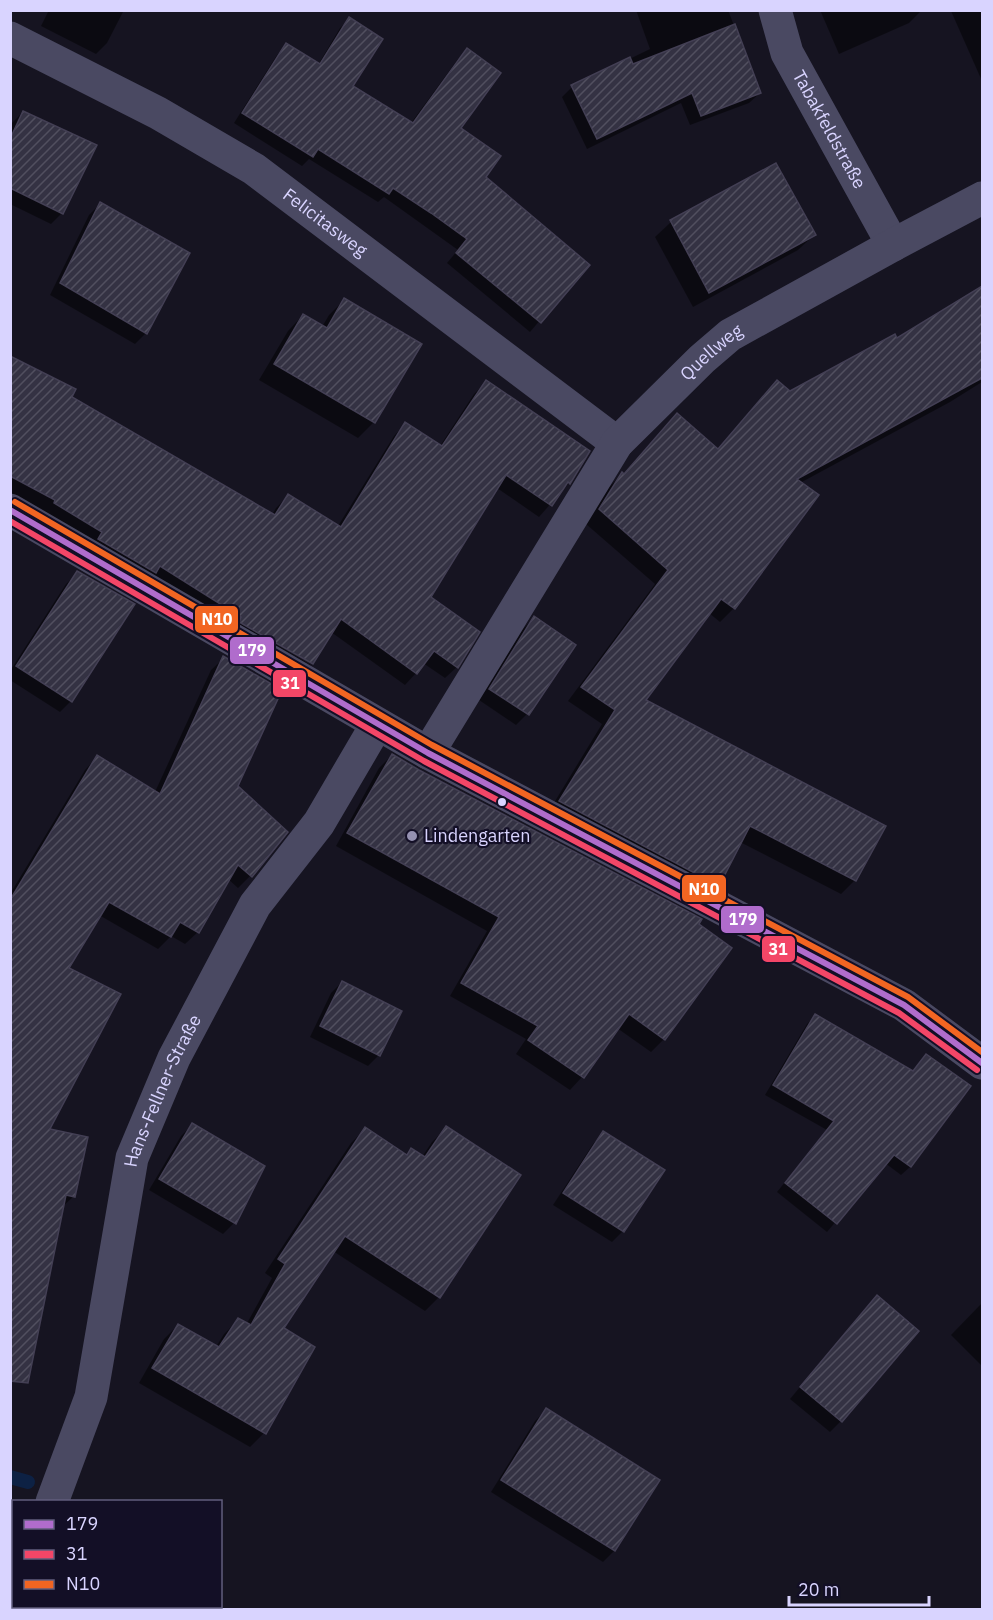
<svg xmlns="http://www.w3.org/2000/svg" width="993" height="1620" viewBox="0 0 993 1620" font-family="'IBM Plex Sans',sans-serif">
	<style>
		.shadow { fill: #0007 }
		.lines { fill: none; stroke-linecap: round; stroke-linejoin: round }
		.stream { stroke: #0d2144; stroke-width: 14 }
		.building { fill: url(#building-hatch); stroke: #433f54; stroke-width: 1.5 }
		.street { stroke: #4a4962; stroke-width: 33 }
		.bus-1-casing { stroke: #130f26; stroke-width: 10 }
		.bus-2-casing { stroke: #130f26; stroke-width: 10 }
		.bus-3-casing { stroke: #130f26; stroke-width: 10 }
		.bus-1 { stroke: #b06ccc; stroke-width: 6 }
		.bus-2 { stroke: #f34667; stroke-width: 6 }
		.bus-3 { stroke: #f26522; stroke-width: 6 }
		.bus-dot { fill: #d9d4ff; stroke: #130f26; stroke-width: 2 }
		.poi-dot { fill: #9591b1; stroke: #130f26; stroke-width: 2 }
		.labels { text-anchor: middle; stroke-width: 4.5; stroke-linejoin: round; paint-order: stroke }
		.street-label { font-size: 18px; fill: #d9d4ff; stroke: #130f26 }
		.poi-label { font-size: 18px; fill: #d9d4ff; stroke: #130f26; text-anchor: start }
		.line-badge { stroke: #130f26; stroke-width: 2 }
		.badge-label { font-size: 16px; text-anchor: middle; font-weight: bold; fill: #fff }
	</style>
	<defs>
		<pattern id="building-hatch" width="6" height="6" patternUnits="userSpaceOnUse" patternTransform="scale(1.5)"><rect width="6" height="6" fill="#343243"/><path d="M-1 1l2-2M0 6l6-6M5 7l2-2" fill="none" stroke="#514f5f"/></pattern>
	</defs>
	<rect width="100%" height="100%" fill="#161421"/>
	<g class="shadow">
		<polygon points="49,10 124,10 107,43 96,54 41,26"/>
		<polygon points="636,10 728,10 760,93 749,103 690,125 681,103 587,149 562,97 572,87 650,49"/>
		<polygon points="820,10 919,10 920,12 909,23 839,54"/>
		<polygon points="982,10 982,81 951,11"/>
		<polygon points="350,19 351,86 411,123 458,59 467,50 459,129 484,177 587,265 530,332 447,263 458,250 384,197 378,202 309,159 302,166 234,123 277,55 287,45 318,65 340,28"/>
		<polygon points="23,112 62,213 51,224 10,204 10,128 12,123"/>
		<polygon points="775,165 814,235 798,250 693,307 655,237 671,222"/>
		<polygon points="100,204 146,333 135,344 50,295 89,215"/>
		<polygon points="982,288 982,382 950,402 800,483 734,608 720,622 709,613 644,701 855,880 841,894 740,842 718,885 704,899 546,816 602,724 568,701 655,584 586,524 608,488 622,474 624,475 717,450 777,382 789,393 896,340"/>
		<polygon points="344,300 420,344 374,422 358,438 259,380 288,331 303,315 322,327 329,315"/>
		<polygon points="10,357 70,398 272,515 276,508 288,496 338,526 394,436 405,424 440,446 474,394 486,382 588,451 569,483 539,517 497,488 429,598 457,667 445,678 423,663 416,673 405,685 331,632 311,664 311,661 233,616 232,619 311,665 300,675 10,507"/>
		<polygon points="78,573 71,701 60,712 10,680 10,671 66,584"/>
		<polygon points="534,618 574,645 527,714 516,725 479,700 523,629"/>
		<polygon points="224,658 236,786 286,832 250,876 238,888 228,879 198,932 185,944 171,936 158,949 99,915 67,969 48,1130 73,1197 61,1208 10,1329 10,894 85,770 97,757 155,792 211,670"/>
		<polygon points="392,755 664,1039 651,1052 617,1028 582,1077 570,1090 516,1054 526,1039 450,996 487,931 336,846 379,768"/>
		<polygon points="342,982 379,1055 368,1066 310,1037 331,993"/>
		<polygon points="815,1016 912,1072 926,1056 969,1086 910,1167 901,1175 885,1163 827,1232 777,1192 827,1130 765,1095 807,1024"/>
		<polygon points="192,1125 263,1167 234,1223 223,1234 149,1190 181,1136"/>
		<polygon points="446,1128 439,1297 425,1311 333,1251 282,1329 313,1347 264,1433 250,1447 139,1383 164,1339 178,1325 216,1347 224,1334 238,1320 246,1325 272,1278 265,1273 351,1143 365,1129 406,1156 412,1150 422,1157 432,1142"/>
		<polygon points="604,1133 662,1170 623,1231 612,1242 553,1205 593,1144"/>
		<polygon points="982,1303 982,1366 951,1335"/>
		<polygon points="866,1308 917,1331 841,1421 830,1432 790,1399"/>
		<polygon points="546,1410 658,1481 614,1551 603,1562 491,1492 535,1421"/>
		<polygon points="68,1606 121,1606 119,1610 66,1610"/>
	</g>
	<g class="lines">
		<g class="stream">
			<polyline points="10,1477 28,1482"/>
			<polyline points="192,1606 194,1610"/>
		</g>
	</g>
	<g class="building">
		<polygon points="349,17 383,39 353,86 413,123 467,48 501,73 461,128 501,156 486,177 590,265 541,323 456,253 467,239 431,213 393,188 389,194 318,149 313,157 242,113 286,43 320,64"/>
		<polygon points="735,24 761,93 701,116 692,93 597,139 571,85 630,57 633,64"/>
		<polygon points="23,111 97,145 63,214 10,188 10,139"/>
		<polygon points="776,163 816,235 709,293 670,220"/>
		<polygon points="100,202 190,253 147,334 60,283"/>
		<polygon points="982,286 982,378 797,479 819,495 735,609 721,599 646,700 886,826 856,881 750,826 719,886 559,801 615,710 581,687 668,570 599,509 622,472 624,474 677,413 718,449 777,380 790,391 895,334 897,338"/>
		<polygon points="344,298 422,344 375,423 274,364 303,314 327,328"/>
		<polygon points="10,356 76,389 72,397 275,515 288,494 341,527 405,422 442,446 486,380 590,451 570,484 568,482 552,506 506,475 431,597 480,632 458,668 434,651 417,674 341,619 313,664 239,622 241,617 160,566 156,573 98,539 102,532 54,503 55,500 10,476"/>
		<polygon points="77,571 135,604 72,702 16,666"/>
		<polygon points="534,616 576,645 529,715 489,689"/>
		<polygon points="223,656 282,690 238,786 288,832 252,877 238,865 199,933 180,922 171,937 109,902 69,968 121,994 50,1129 88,1137 75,1197 66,1195 28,1383 10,1381 10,900 97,755 160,794"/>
		<polygon points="392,754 419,770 702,919 699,924 732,948 665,1040 629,1014 584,1078 528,1040 538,1026 461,983 499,917 347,833"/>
		<polygon points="342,981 402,1011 380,1056 320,1026"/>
		<polygon points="815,1014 913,1071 926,1054 971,1086 911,1167 894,1155 837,1224 785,1183 834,1121 773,1085"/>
		<polygon points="192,1123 265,1166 236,1224 159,1179"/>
		<polygon points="446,1126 521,1175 440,1298 345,1236 284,1328 315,1347 266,1434 152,1368 178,1324 219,1347 238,1318 251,1325 285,1264 278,1259 365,1127 407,1155 411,1148 425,1157"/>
		<polygon points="603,1131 665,1170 624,1232 563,1193"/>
		<polygon points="877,1295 919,1331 842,1422 800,1387"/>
		<polygon points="546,1408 660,1480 615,1551 501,1480"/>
	</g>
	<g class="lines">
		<g class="street">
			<path id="s1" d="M775 10 787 53 893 245"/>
			<path id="s2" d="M10 38 158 113 254 169 617 443"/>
			<polyline points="10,510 428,753 904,1005 982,1063"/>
			<path id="s3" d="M428 753 617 443 702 359 730 335 893 245 982 198"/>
			<path id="s4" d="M52 1502 91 1397 132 1158 174 1058 255 905 319 823 377 724"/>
			<polyline points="10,1607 14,1600"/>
		</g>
		<g class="bus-1-casing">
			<polyline id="bus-1" points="10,510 428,753 904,1005 982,1063"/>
		</g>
		<g class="bus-2-casing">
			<polyline id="bus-2" points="10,521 424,761 899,1013 977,1070"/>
		</g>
		<g class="bus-3-casing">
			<polyline id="bus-3" points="15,502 432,745 908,997 982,1052"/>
		</g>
		<use href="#bus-1" class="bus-1"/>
		<use href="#bus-2" class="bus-2"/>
		<use href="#bus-3" class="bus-3"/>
	</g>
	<circle class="bus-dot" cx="502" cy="802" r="5"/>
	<circle class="poi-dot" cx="412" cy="836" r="6"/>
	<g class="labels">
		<g class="street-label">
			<text dy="6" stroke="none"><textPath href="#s1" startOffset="132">Tabakfeldstraße</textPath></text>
			<text dy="6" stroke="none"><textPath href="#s2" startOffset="366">Felicitasweg</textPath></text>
			<text dy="6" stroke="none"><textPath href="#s3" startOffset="494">Quellweg</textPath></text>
			<text dy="6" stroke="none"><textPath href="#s4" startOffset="428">Hans-Fellner-Straße</textPath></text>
		</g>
		<g class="poi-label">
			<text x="424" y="842">Lindengarten</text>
		</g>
	</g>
	<g class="line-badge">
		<rect x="194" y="605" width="45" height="29" rx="6" fill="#f26522"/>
		<rect x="229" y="636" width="46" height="29" rx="6" fill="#b06ccc"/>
		<rect x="272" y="669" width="35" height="29" rx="6" fill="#f34667"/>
		<rect x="681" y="874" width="46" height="29" rx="6" fill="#f26522"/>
		<rect x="720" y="905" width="45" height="29" rx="6" fill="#b06ccc"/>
		<rect x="761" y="935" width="35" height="28" rx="6" fill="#f34667"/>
	</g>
	<g class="badge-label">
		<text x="217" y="625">N10</text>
		<text x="252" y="656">179</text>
		<text x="290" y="689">31</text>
		<text x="704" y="895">N10</text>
		<text x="743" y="925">179</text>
		<text x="778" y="955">31</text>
	</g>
	<rect width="993" height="1620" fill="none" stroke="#d9d4ff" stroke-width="24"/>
	<rect x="12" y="1500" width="210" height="108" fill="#130f26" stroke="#625e7d" stroke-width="1.5"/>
	<rect x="24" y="1520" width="30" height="9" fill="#b06ccc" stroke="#625e7d" stroke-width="1.5"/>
	<text x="66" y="1530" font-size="18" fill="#d9d4ff">179</text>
	<rect x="24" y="1550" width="30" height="9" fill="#f34667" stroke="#625e7d" stroke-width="1.5"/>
	<text x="66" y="1560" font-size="18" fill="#d9d4ff">31</text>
	<rect x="24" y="1580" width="30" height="9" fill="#f26522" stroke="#625e7d" stroke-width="1.5"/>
	<text x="66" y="1590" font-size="18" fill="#d9d4ff">N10</text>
	<path d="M789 1596v9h140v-9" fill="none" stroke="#d9d4ff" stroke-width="3"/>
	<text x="798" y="1596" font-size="18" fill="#d9d4ff" stroke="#130f26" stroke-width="4.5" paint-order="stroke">20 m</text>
</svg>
